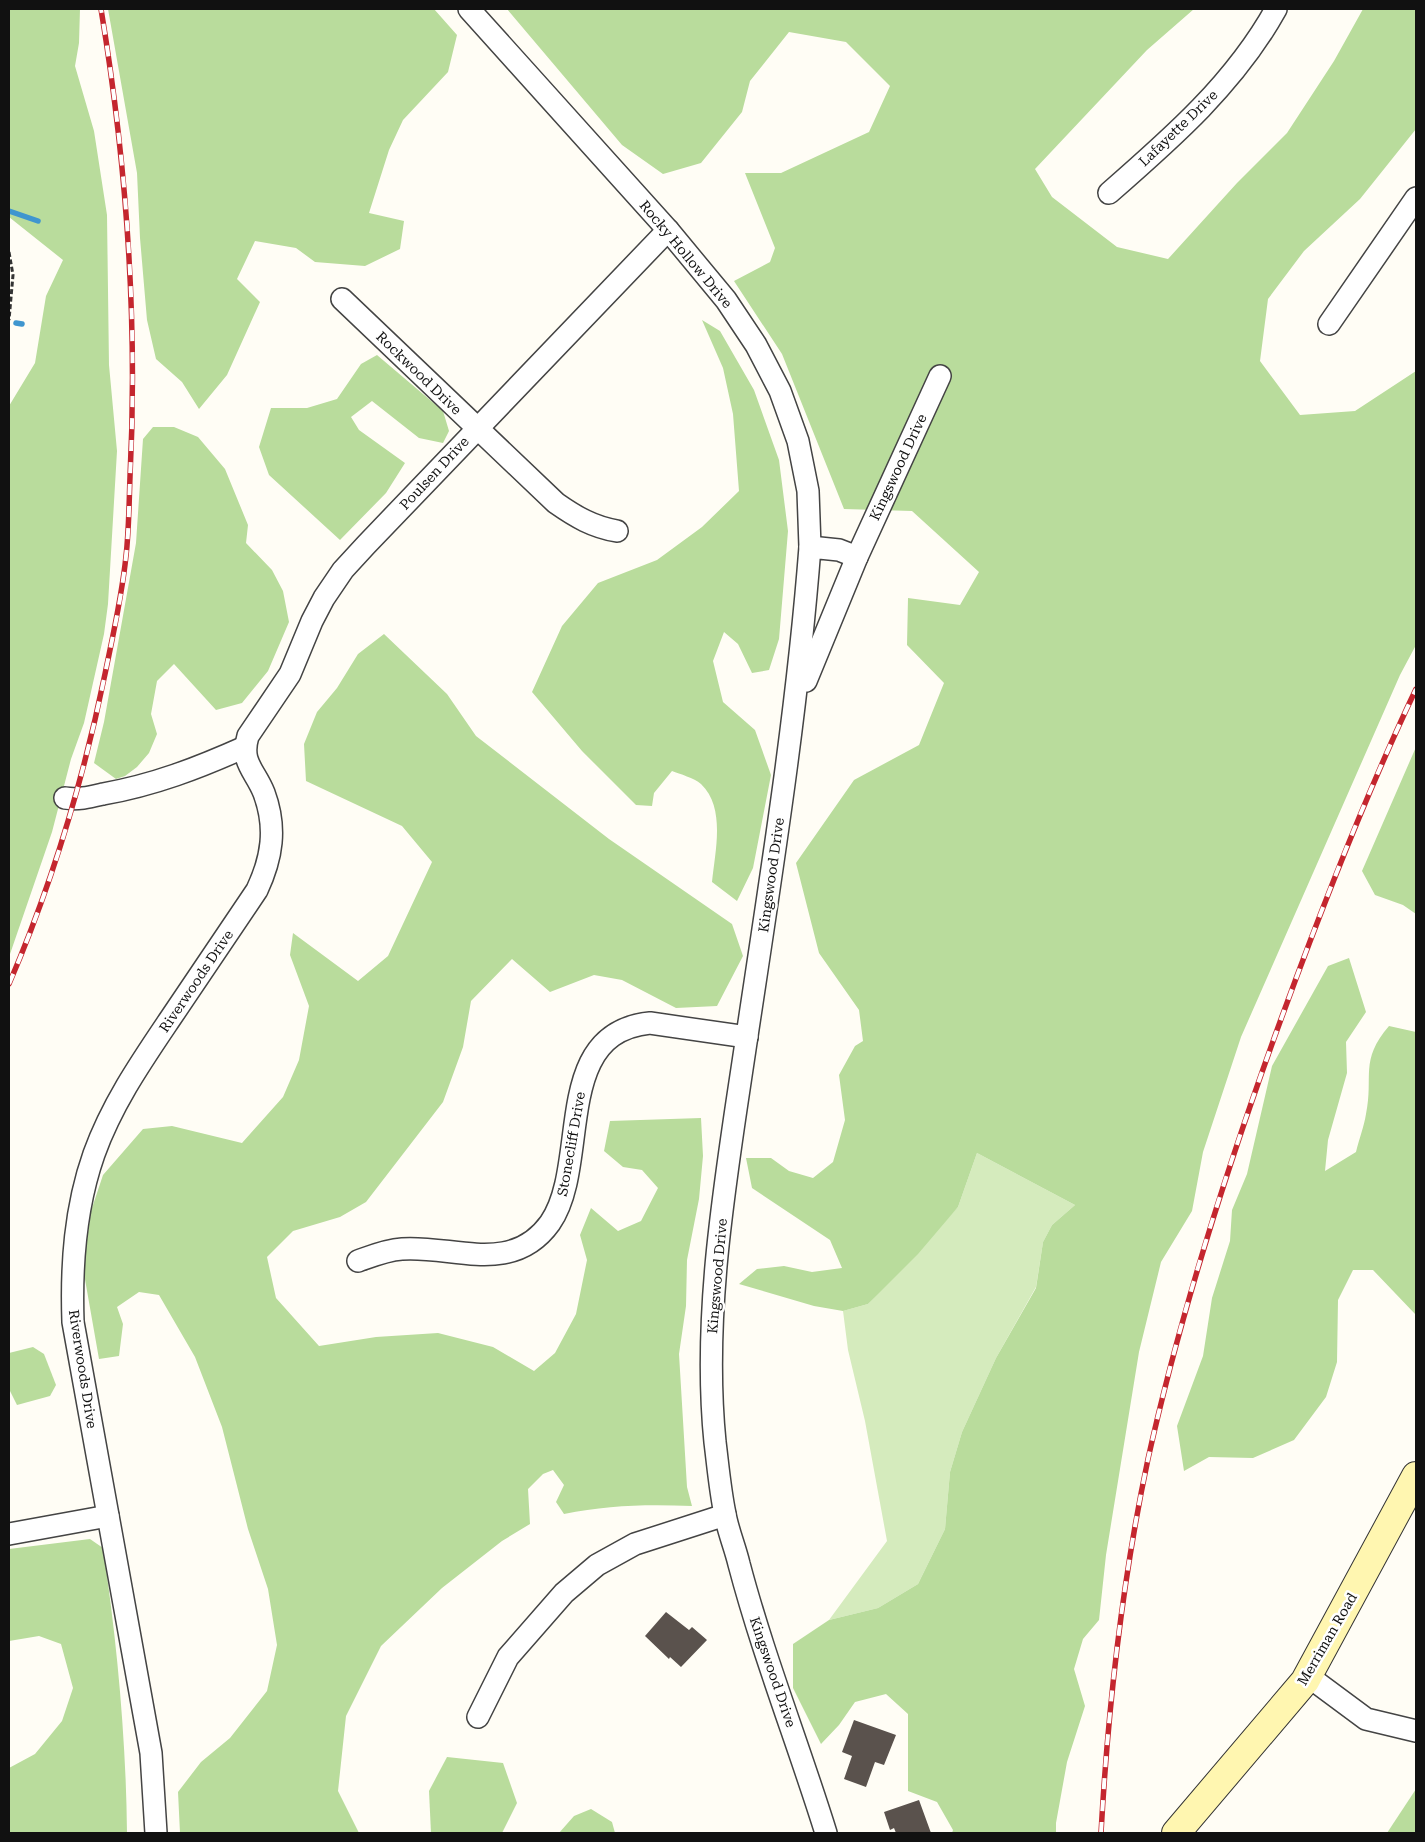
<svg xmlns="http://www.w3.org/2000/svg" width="1425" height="1842" viewBox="0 0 1425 1842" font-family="'Roboto Serif',serif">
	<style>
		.green { fill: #d5ebbd }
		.forest { fill: #b9dc9c }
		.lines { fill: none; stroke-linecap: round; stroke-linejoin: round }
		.stream { stroke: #3f96cf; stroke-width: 5.5 }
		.building { fill: #5a524d }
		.minor-casing { stroke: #444; stroke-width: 24 }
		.secondary-casing { stroke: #333; stroke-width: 30 }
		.path { stroke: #333; stroke-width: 3; stroke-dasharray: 5 2.5; stroke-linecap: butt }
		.minor { stroke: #fff; stroke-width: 21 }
		.secondary { stroke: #fff6b0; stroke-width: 28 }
		.rail-casing { stroke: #c4262e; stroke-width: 5.5 }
		.rail { stroke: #fff; stroke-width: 4; stroke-dasharray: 11; stroke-linecap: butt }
		.labels { text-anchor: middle; stroke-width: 5; stroke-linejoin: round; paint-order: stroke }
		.street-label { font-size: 14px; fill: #111; stroke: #fff }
	</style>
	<rect width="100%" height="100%" fill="#fffdf5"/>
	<polygon class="green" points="977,1153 1075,1205 1052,1225 1043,1242 1036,1287 996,1358 962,1432 950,1472 945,1529 918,1584 878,1608 829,1620 887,1541 865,1421 848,1350 843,1311 868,1304 958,1207"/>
	<g class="forest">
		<polygon points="9,9 80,9 79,43 75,66 94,131 107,215 109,365 117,451 108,604 104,634 84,723 71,759 52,832 9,957 9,406 35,363 46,296 63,260 9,217"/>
		<polygon points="108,9 434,9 457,35 448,72 403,120 389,150 369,213 404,221 400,249 365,266 315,262 296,248 255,241 237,279 260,302 227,375 199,409 182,382 156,359 147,320 140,238 137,173"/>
		<polygon points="507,9 1194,9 1147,50 1035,169 1052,197 1117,247 1168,259 1237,183 1287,133 1334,61 1363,9 1416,9 1416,129 1360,199 1304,251 1268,299 1260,361 1300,415 1355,411 1416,371 1416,645 1400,675 1241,1037 1203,1152 1192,1211 1161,1262 1139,1352 1106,1555 1099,1620 1083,1639 1074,1669 1085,1706 1067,1762 1056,1823 1056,1833 952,1833 953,1830 937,1802 908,1791 908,1714 886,1694 855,1702 839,1725 821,1744 793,1688 793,1644 829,1620 878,1608 918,1584 945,1529 950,1472 962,1432 996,1358 1036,1288 1043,1242 1052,1225 1075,1205 977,1153 958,1207 918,1254 868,1304 843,1311 814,1306 739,1284 757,1269 784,1266 812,1272 842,1268 830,1240 752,1188 746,1158 771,1158 789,1171 813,1178 833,1162 845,1120 839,1075 855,1046 863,1041 859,1010 819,953 796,863 854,780 919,745 944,683 907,645 908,598 960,605 979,572 912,511 844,509 782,354 734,281 770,262 775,248 745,173 781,173 869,132 890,86 846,42 789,32 750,81 742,112 701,163 663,174 622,145"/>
		<path d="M702 320 720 331 754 390 779 460 788 531 779 639 769 670 752 673 738 644 724 632 713 661 723 702 755 730 771 775 753 868 737 901 712 882C715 851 726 808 701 784 694 778 680 774 672 771L654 793 652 806 636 805 582 751 532 692 562 626 598 583 657 560 702 527 739 491 733 414 723 368Z"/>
		<polygon points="377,355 443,411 449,431 443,443 419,438 372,401 351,417 359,430 405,463 386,493 340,540 269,475 259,447 271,408 307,408 337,399 361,364"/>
		<polygon points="153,427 174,427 198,437 225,469 248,525 246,543 272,570 283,591 289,622 268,671 242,703 216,710 174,664 157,681 151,714 157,734 149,753 137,767 125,776 116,779 94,763 104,722 136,543 143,439"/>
		<path d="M384 634 447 694 476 736 609 839 732 924 743 956 717 1006 676 1008 622 980 594 975 550 992 512 959 471 1001 463 1047 443 1102 366 1202 340 1217 293 1231 267 1257 276 1298 319 1346 376 1337 438 1333 493 1347 534 1371 555 1353 576 1314 587 1260 580 1235 591 1208 618 1231 641 1221 658 1188 642 1170 623 1167 604 1151 610 1121 701 1118 703 1156 699 1199 687 1260 686 1306 679 1354 687 1487 692 1506C648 1504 607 1505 564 1514L556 1502 564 1485 553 1470 543 1474 528 1489 530 1524 502 1541 442 1588 381 1646 346 1716 338 1791 359 1833H180L178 1792 201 1762 230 1738 267 1691 277 1645 268 1589 248 1529 222 1427 195 1357 159 1295 139 1292 117 1307 123 1324 119 1356 99 1359 83 1268 91 1211 103 1175 143 1129 172 1126 242 1143 283 1097 299 1060 309 1006 290 955 293 933 358 981 388 956 432 862 402 826 306 781 304 744 317 712 337 688 358 654Z"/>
		<polygon points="1416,747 1416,914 1403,905 1375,895 1362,871"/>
		<path d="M1349 958 1366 1012 1346 1042 1347 1073 1328 1140 1325 1171 1356 1152C1359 1139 1364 1127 1366 1114 1374 1076 1359 1061 1389 1026L1416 1032V1315L1373 1270H1353L1338 1300 1337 1362 1326 1397 1294 1440 1253 1458 1209 1457 1184 1471 1177 1426 1203 1356 1212 1298 1230 1241 1232 1210 1247 1174 1272 1066 1328 966Z"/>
		<polygon points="33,1347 44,1354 56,1385 50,1396 17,1405 9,1389 9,1353"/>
		<path d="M90 1539 103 1548C117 1642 126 1737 127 1833H9V1768L35 1754 62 1721 73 1688 61 1644 39 1636 9 1641V1549Z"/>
		<polygon points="447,1757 503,1763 517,1803 502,1833 431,1833 429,1791"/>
		<polygon points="1416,1789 1416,1833 1387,1833"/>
		<polygon points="591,1809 612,1822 615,1833 559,1833 574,1816"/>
	</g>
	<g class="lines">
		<g class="stream">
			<polyline points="9,211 38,221"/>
			<polyline points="16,323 22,324"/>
		</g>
	</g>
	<g class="building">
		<polygon points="666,1612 689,1630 692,1627 707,1640 681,1667 670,1657 669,1659 645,1636"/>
		<polygon points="854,1720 896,1735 884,1765 875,1762 866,1787 844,1779 852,1756 842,1752"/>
		<polygon points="919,1800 931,1833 896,1833 894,1828 890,1830 884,1812"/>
	</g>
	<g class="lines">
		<g class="minor-casing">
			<g id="minor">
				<polyline points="469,9 668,230 726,300 756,345 780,391 798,441 808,491 810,547"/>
				<path d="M1109 193C1172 138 1235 83 1276 9"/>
				<path d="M342 299 556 503C576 517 593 527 617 531"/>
				<polyline points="1329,324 1416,198"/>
				<polyline points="806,681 857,557"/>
				<path d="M65 798C78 800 90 797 103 794 154 785 198 768 245 747"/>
				<path d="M358 1261C372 1256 386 1250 402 1249 453 1245 512 1276 550 1223 591 1164 550 1033 650 1023L747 1037"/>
				<polyline points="9,1534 108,1516"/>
				<polyline points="1308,1676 1366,1719 1416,1731"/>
				<polyline points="478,1717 508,1657 564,1593 597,1565 635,1544 725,1515"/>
				<path d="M156 1833 151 1753 73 1322C71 1264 75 1208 94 1154 112 1104 141 1062 170 1019 199 976 228 933 257 890 272 858 277 828 264 793 255 770 240 763 248 736L290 674 312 621 324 598 343 570 366 545 668 230"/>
				<path d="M826 1833C798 1743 763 1655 739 1564 735 1547 728 1531 725 1514 720 1490 718 1466 715 1442 702 1313 726 1177 745 1049 770 882 797 716 810 547L839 550 857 557 940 376"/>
			</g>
		</g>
		<g class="secondary-casing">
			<polyline id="secondary" points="1176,1833 1305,1681 1416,1476"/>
		</g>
		<polyline class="path" points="9,252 13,275 9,320"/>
		<use href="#minor" class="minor"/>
		<use href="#secondary" class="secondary"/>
		<g class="rail-casing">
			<g id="rail">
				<path d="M9 984C52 884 83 781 105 674 113 635 122 596 126 556 129 530 129 503 130 477 138 317 127 166 101 9"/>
				<path d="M1101 1833C1108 1707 1122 1582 1148 1459 1182 1306 1230 1158 1284 1011 1324 902 1366 794 1416 689"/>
			</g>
		</g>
		<use href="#rail" class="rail"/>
	</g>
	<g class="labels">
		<g class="street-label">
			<text transform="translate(1178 128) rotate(-44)" y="5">Lafayette Drive</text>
			<text transform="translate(686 254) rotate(50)" y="5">Rocky Hollow Drive</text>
			<text transform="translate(419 373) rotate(44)" y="5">Rockwood Drive</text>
			<text transform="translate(898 467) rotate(-65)" y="5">Kingswood Drive</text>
			<text transform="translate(434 473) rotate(-47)" y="5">Poulsen Drive</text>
			<text transform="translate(771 875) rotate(-82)" y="5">Kingswood Drive</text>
			<text transform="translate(196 981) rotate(-56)" y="5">Riverwoods Drive</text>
			<text transform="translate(571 1144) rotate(-80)" y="5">Stonecliff Drive</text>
			<text transform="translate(717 1276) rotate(-85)" y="5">Kingswood Drive</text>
			<text transform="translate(83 1369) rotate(81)" y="5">Riverwoods Drive</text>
			<text transform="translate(1327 1639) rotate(-60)" y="5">Merriman Road</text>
			<text transform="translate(773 1672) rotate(71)" y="5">Kingswood Drive</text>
		</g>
	</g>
	<rect width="1425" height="1842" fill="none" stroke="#111111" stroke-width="20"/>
</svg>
